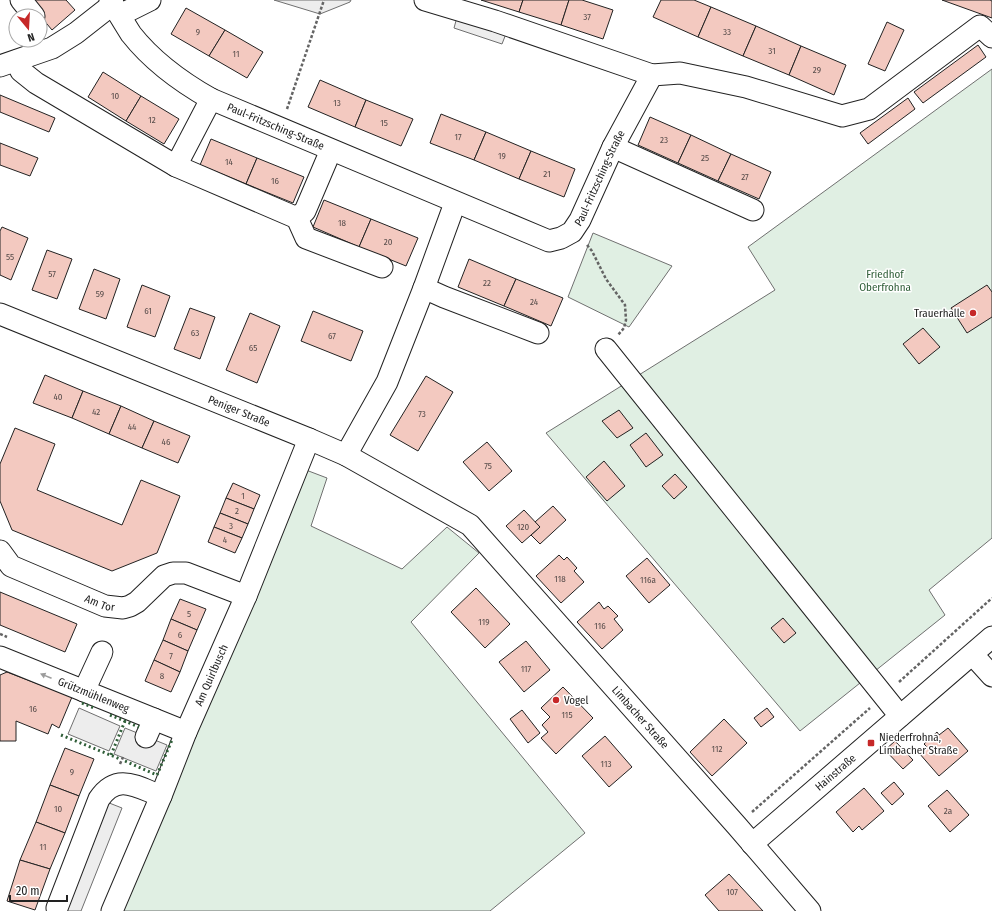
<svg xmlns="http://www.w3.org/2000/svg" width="992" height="911" viewBox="0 0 992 911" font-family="'Fira Sans Condensed',sans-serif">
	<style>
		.green { fill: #e0efe3; stroke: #6f6f6f }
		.parking { fill: #ededed; stroke: #6f6f6f }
		.building { fill: #f3c9c0; stroke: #222 }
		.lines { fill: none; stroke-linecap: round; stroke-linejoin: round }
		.minor-casing { stroke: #222; stroke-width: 23 }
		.path { stroke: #646464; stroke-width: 2.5; stroke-dasharray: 3 2; stroke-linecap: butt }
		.minor { stroke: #fff; stroke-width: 21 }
		.hedge { stroke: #2f5e38; stroke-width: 3; stroke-dasharray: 2 3; stroke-linecap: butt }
		.oneway { fill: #9c9c9c }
		.poi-dot { fill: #c62828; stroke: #fff; stroke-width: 1.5 }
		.labels { text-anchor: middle; stroke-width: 3; stroke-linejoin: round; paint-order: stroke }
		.number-label { font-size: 9px; fill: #564c4a }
		.street-label { font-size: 11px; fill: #222; stroke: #fff }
		.park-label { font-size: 11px; fill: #2f5e38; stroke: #fff }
		.poi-label { font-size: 11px; fill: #222; stroke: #fff; text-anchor: start }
	</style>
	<rect width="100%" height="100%" fill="#fff"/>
	<g class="green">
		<polygon points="992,69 992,538 929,590 945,615 800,731 546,433 775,290 748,247"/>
		<polygon points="593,233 672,266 629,327 568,297"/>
		<polygon points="306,470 327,478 311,526 402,569 447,527 479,553 411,622 585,833 490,911 122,911 169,800"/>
	</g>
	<g class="parking">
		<polygon points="274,0 351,0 350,2 320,14"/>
		<polygon points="459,10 509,26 502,44 454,28"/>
		<polygon points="79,708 120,726 109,751 68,734"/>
		<polygon points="125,728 167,745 156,771 114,754"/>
		<polygon points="99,799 122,808 81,911 65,911"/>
	</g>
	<g class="building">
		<polygon points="27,0 66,0 75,10 52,30"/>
		<polygon points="481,0 523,0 519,12"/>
		<polygon points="523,0 569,0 561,25 519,12"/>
		<polygon points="569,0 582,0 613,10 603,39 561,25"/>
		<polygon points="661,0 694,0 711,7 698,37 653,17"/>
		<polygon points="942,0 990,0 992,1 992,18"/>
		<polygon points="711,7 756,26 743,56 698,37"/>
		<polygon points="186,8 225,30 209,56 171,34"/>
		<polygon points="887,22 904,30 885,71 868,64"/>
		<polygon points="756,26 801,46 789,75 743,56"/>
		<polygon points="225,30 263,52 247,78 209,56"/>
		<polygon points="978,45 986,57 923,103 914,92"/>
		<polygon points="801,46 846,65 834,95 789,75"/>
		<polygon points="103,72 141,96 126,121 88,97"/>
		<polygon points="320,80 366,100 355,127 308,107"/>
		<polygon points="0,95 55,118 49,132 0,112"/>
		<polygon points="141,96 179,119 164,144 126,121"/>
		<polygon points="908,98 915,109 868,144 860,133"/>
		<polygon points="366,100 413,119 401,146 355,127"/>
		<polygon points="441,114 486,132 474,160 430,143"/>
		<polygon points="650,117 691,135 678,163 638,145"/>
		<polygon points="486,132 531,151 519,179 474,160"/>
		<polygon points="691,135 731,154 718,181 678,163"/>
		<polygon points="211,139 257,158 246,184 200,165"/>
		<polygon points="0,143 38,158 30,176 0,165"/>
		<polygon points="531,151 575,169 564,197 519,179"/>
		<polygon points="731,154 771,172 759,199 718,181"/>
		<polygon points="257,158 304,177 293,203 246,184"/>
		<polygon points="324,200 371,219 359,247 313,227"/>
		<polygon points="371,219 418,238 406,266 359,247"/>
		<polygon points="2,227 28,238 11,280 0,275 0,231"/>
		<polygon points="47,250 72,259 57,299 32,290"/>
		<polygon points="469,259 516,279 504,306 458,287"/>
		<polygon points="94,269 120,279 106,319 79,309"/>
		<polygon points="516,279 563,298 551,326 504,306"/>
		<polygon points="142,285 170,296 155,337 127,327"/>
		<polygon points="987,285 992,292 992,317 967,333 951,308"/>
		<polygon points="190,308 215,317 200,359 174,349"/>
		<polygon points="313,311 363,331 351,361 301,341"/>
		<polygon points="250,313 280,326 257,383 226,370"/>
		<polygon points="923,328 940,347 919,364 903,344"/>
		<polygon points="45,375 83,391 72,418 33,403"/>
		<polygon points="426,376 453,392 418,451 390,435"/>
		<polygon points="83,391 121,406 109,434 72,418"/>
		<polygon points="121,406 154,421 142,448 109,434"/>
		<polygon points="619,410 633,428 617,438 602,421"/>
		<polygon points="154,421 190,436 178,463 142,448"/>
		<polygon points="15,428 55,444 37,490 122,525 141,480 180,496 157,553 112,571 12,530 0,501 0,464"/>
		<polygon points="646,433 663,455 646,467 630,445"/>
		<polygon points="487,442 512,471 489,491 463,462"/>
		<polygon points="604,461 625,486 607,501 586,477"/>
		<polygon points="675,474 687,487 674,499 662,486"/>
		<polygon points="233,483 260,495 254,509 226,498"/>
		<polygon points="226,498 254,509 248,524 220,513"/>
		<polygon points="553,506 566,520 540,544 531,535 540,527 535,522"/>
		<polygon points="524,510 540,527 522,543 506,526"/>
		<polygon points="220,513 248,524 242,538 214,527"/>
		<polygon points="214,527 242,538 235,553 208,542"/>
		<polygon points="559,555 564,560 567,557 577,568 574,571 584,582 561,603 536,576"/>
		<polygon points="647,558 670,585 649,603 626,576"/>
		<polygon points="476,588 510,624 485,648 451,612"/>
		<polygon points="0,592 77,624 65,652 0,625"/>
		<polygon points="180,599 206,609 197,630 171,619"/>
		<polygon points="599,602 604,609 608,606 618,616 614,619 623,630 602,649 577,622"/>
		<polygon points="783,618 796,633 784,643 771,628"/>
		<polygon points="171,619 197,630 188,651 163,640"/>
		<polygon points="163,640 188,651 180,672 154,660"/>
		<polygon points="526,641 550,670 524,692 499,662"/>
		<polygon points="154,660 180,672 171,692 145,681"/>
		<polygon points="7,672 72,697 59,728 52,724 48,734 16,721 16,741 0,741 0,675"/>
		<polygon points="563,687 593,718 556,754 541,738 548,732 542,725 550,717 541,708"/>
		<polygon points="767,708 774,717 761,727 754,718"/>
		<polygon points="522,710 540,733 528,743 510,719"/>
		<polygon points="724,719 747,743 712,776 690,752"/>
		<polygon points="948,728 968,751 939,776 919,753 927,747 924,744 937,732 939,735"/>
		<polygon points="605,736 632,767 609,787 582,756"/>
		<polygon points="895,741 913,760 903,769 885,750"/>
		<polygon points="65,748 94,759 79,796 50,785"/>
		<polygon points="894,782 904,794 892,805 881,793"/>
		<polygon points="50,785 79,796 65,833 36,822"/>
		<polygon points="864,788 884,811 862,830 859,826 853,832 836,812"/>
		<polygon points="947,790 969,815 950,832 928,806"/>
		<polygon points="36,822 65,833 50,869 20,860"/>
		<polygon points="20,860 50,869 35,910 7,901"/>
		<polygon points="729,874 763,911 719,911 705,895"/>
	</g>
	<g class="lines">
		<g class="minor-casing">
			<g id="minor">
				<polyline points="21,0 34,16"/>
				<path id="s1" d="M110 0C117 11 124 23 131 34 153 62 181 82 211 99L549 241 561 238 572 232 580 220 613 147 652 75"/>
				<polyline points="425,0 495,21 652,75 680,73 746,87 842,116 869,109 980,26 992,37"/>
				<polyline points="120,15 150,0"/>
				<polyline points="16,61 21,71 36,83 176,166 297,218 306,238 382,267"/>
				<polyline points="0,66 52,48 76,33 113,4"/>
				<polyline points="613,147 753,210"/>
				<polyline points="176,166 211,99"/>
				<polyline points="297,218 305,211 331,150"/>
				<polyline points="424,288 444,297 538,333"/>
				<path id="s2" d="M0 314 309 439 346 455 470 525 737 826 810 911"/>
				<polyline points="606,349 900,716"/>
				<polyline points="346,455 387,382 424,288 455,203"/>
				<path id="s3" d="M0 551 11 566 105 606 123 608 130 606 137 602 164 576 173 573H186L246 596"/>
				<polyline points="973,655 992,676"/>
				<path id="s4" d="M0 657 186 732"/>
				<polyline points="84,691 102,652"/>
				<polyline points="146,737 154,719"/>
				<path id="s5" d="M752 844 992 637"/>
				<path d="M57 908 99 799C117 772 137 787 161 796"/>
				<path id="s6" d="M112 911 161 796 186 732 246 596 309 439"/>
			</g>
		</g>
		<g class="path">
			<polyline points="287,109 324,0"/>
			<polyline points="587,245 592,251 606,279 625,305 626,320 624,328 618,335"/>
			<polyline points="0,634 7,637"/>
			<polyline points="899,682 992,598"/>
			<polyline points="120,764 123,757"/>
			<polyline points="752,812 870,708"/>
		</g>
		<use href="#minor" class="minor"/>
		<g class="hedge">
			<polyline points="82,703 94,708"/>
			<polyline points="110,715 139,727"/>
			<polyline points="61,735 120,759"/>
			<polyline points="111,755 125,721"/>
			<polyline points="125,761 157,775 172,740"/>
		</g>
	</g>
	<defs><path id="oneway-solid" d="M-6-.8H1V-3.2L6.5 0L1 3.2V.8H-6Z"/></defs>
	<use class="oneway" href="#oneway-solid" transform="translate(46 676) rotate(-158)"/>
	<g class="poi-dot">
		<circle cx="973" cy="313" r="4"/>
		<circle cx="556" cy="700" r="4"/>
		<rect x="867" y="739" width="8" height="8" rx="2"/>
	</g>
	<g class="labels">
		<g class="number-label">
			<text x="587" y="20">37</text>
			<text x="198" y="35">9</text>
			<text x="727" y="35">33</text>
			<text x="772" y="54">31</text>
			<text x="236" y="57">11</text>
			<text x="817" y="73">29</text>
			<text x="115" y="99">10</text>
			<text x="337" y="106">13</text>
			<text x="152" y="123">12</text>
			<text x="384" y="126">15</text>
			<text x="458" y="140">17</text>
			<text x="664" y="143">23</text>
			<text x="502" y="159">19</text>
			<text x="705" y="161">25</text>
			<text x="229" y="165">14</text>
			<text x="547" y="177">21</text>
			<text x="745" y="180">27</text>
			<text x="275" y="184">16</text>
			<text x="342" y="226">18</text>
			<text x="388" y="245">20</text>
			<text x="10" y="260">55</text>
			<text x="52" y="277">57</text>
			<text x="487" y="286">22</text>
			<text x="100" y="297">59</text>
			<text x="534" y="305">24</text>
			<text x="148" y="314">61</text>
			<text x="195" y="336">63</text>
			<text x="332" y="339">67</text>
			<text x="253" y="351">65</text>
			<text x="58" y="400">40</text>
			<text x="96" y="415">42</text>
			<text x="422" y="417">73</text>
			<text x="132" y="430">44</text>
			<text x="166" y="445">46</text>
			<text x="488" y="469">75</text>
			<text x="243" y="499">1</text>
			<text x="237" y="514">2</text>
			<text x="231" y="529">3</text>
			<text x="523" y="530">120</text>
			<text x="225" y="543">4</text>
			<text x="560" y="582">118</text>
			<text x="648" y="583">116a</text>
			<text x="189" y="617">5</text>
			<text x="484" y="625">119</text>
			<text x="600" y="629">116</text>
			<text x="180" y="638">6</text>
			<text x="171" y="659">7</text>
			<text x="526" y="672">117</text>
			<text x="162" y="679">8</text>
			<text x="33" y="712">16</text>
			<text x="567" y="718">115</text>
			<text x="717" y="752">112</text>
			<text x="606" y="767">113</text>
			<text x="72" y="775">9</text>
			<text x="58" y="812">10</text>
			<text x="948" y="814">2a</text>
			<text x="43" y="850">11</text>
			<text x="732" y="895">107</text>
		</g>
		<g class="street-label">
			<text dy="4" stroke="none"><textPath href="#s1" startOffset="214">Paul-Fritzsching-Straße</textPath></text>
			<text dy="4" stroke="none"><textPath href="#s1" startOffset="596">Paul-Fritzsching-Straße</textPath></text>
			<text dy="4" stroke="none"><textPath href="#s2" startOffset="258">Peniger Straße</textPath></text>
			<text dy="4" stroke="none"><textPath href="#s3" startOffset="115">Am Tor</textPath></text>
			<text dy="4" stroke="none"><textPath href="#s6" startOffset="256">Am Quirlbusch</textPath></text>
			<text dy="4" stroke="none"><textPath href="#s4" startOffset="101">Grützmühlenweg</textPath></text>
			<text dy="4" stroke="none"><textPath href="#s2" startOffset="773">Limbacher Straße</textPath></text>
			<text dy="4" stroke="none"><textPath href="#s5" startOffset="110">Hainstraße</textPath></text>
		</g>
		<g class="park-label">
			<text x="885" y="278">Friedhof<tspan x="885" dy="13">Oberfrohna</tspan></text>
		</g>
		<g class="poi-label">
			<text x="965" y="317" text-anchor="end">Trauerhalle</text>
			<text x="564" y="704">Vogel</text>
			<text x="879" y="741">Niederfrohna,<tspan x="879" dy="13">Limbacher Straße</tspan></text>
		</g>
	</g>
	<g transform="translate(28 28) rotate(162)"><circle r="19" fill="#ffffff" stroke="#a7a7a7"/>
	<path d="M0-3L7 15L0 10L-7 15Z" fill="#c62828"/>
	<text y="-6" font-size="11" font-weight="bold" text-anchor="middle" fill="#222222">N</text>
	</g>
	<path d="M10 895v6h57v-6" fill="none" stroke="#222222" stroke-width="2"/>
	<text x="16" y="895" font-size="12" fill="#222222" stroke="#ffffff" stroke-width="3" paint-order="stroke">20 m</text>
</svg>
